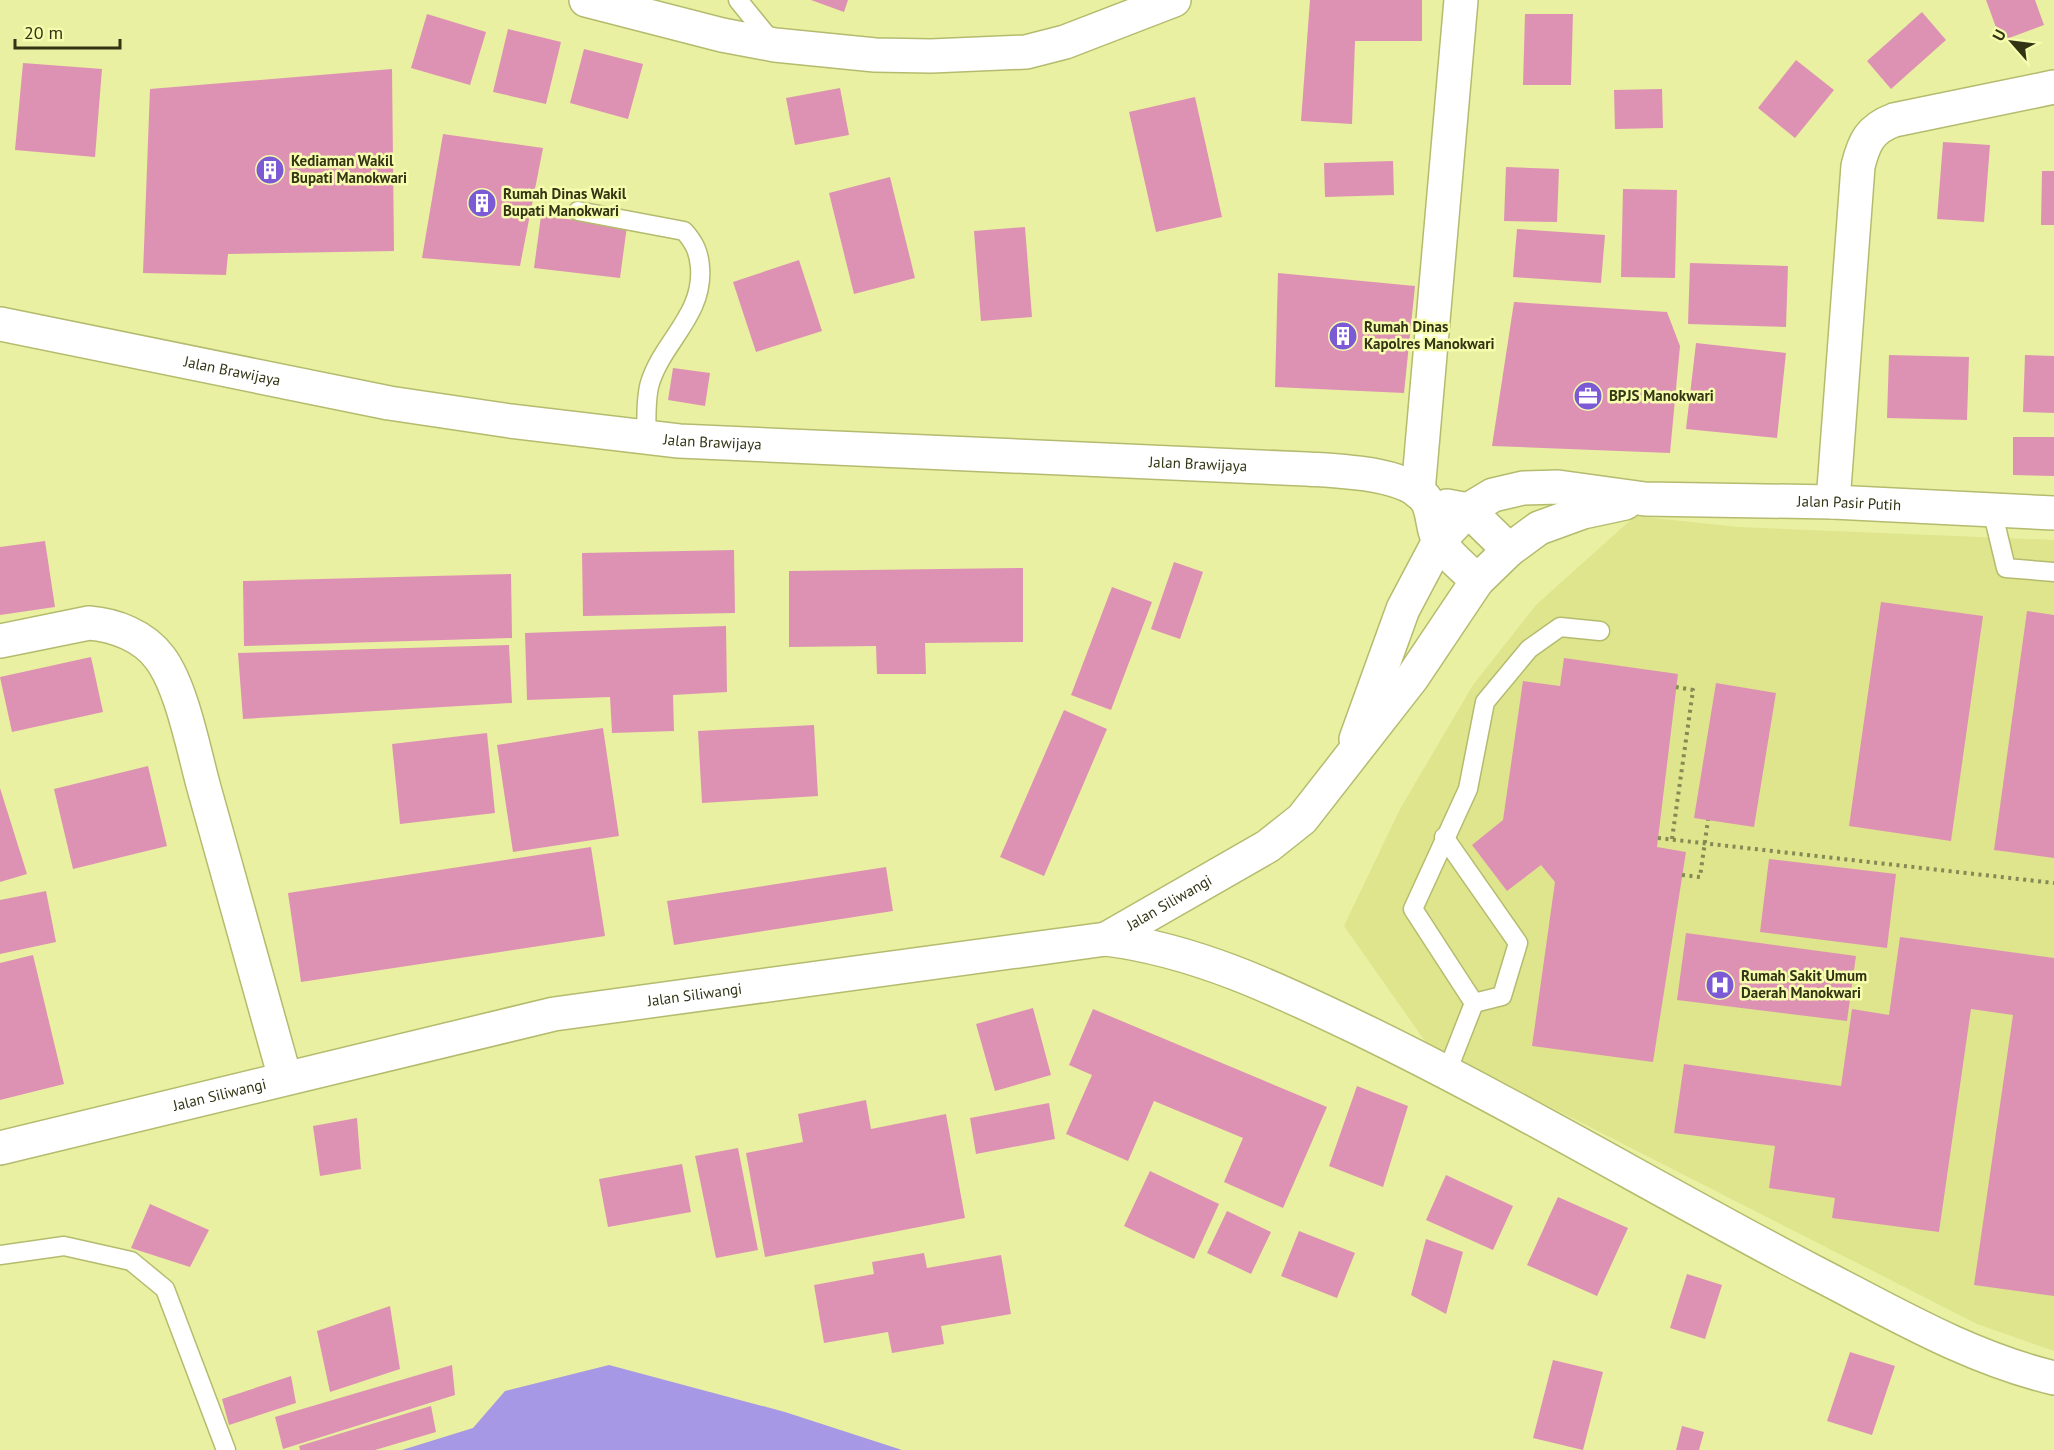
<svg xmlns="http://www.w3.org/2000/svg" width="2054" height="1450" viewBox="0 0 2054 1450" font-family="'PT Sans',sans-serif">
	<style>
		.built { fill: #dee58d }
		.water { fill: #a798e5 }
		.building { fill: #de92b3 }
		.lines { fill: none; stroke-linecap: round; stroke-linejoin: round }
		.lane-casing { stroke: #b5bb6e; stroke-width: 21 }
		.street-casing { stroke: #b5bb6e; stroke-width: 36 }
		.secondary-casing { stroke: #b5bb6e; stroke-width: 36 }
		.highway-casing { stroke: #b5bb6e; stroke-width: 36 }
		.path { stroke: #858954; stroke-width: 4; stroke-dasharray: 3 4.5; stroke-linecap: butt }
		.lane { stroke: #fff; stroke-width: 18 }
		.street { stroke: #fff; stroke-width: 33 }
		.secondary { stroke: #fff; stroke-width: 33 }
		.highway { stroke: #fff; stroke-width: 33 }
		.labels { text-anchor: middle; stroke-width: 5; stroke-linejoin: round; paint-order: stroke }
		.poi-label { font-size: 15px; font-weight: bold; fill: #323414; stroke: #f7fdae; text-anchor: start }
		.street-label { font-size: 15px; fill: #323414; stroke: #f7fdae }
	</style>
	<rect width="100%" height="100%" fill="#e9f0a1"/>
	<polygon class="built" points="1635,516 1738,527 2054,540 2054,1351 1977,1324 1427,1044 1344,926 1400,809 1473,685 1536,605"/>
	<polygon class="water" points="609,1365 785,1412 902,1450 402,1450 473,1428 505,1391"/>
	<g class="building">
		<polygon points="811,0 848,0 844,12"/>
		<polygon points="1310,0 1422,0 1422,41 1355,41 1352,124 1301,121"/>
		<polygon points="1986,0 2035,0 2044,25 2001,41"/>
		<polygon points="1922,12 1946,40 1891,89 1867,61"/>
		<polygon points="427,14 486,32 470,85 411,68"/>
		<polygon points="1525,14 1573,14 1571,85 1523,85"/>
		<polygon points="508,29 561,42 546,104 493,92"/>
		<polygon points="584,49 643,64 628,119 570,103"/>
		<polygon points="1796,60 1834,90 1795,138 1758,108"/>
		<polygon points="23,63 102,69 95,157 15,150"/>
		<polygon points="392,69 394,251 228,254 226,275 143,273 150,89"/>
		<polygon points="840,88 849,135 795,145 786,98"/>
		<polygon points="1662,89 1663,128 1615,129 1614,90"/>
		<polygon points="1195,97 1222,217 1156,232 1129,112"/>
		<polygon points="443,134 543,148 520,266 422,258"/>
		<polygon points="1943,142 1990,145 1984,222 1937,219"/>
		<polygon points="1393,161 1394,195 1325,197 1324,163"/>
		<polygon points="1506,167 1559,169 1557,222 1504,221"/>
		<polygon points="2042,171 2054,171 2054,225 2041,225"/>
		<polygon points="890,177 915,278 854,294 829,193"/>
		<polygon points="1623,189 1677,190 1675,278 1621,277"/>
		<polygon points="541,216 627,226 620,278 534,268"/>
		<polygon points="1025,227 1032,317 981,321 974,231"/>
		<polygon points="1517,229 1605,235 1601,283 1513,277"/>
		<polygon points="799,260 822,331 756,352 733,282"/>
		<polygon points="1690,263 1788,266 1786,327 1688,324"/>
		<polygon points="1278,273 1415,286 1404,393 1275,387"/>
		<polygon points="1514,302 1667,312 1680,346 1670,453 1492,446"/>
		<polygon points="1696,343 1786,353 1777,438 1686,429"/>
		<polygon points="1889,355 1969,357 1967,420 1887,418"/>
		<polygon points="2025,355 2054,356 2054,413 2023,412"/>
		<polygon points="673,368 710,373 705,406 668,400"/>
		<polygon points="2013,437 2054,437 2054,476 2013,475"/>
		<polygon points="45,541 55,607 0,615 0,547"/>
		<polygon points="734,550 735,613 583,616 582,553"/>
		<polygon points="1174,562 1203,572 1180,639 1151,629"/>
		<polygon points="1023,568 1023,642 925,643 926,674 877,674 876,646 789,647 789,571"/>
		<polygon points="511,574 512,638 244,646 243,581"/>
		<polygon points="1112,587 1152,602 1111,710 1071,695"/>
		<polygon points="1881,602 1983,616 1951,841 1849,826"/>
		<polygon points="2027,611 2054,615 2054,858 1994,850"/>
		<polygon points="726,626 727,692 673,695 674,731 612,733 610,697 527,700 525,633"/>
		<polygon points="509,645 512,703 243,719 238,653"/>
		<polygon points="91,657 103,712 12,732 0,677"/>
		<polygon points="1564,658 1678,674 1657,847 1686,852 1653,1062 1532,1046 1555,882 1541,865 1507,891 1472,845 1503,820 1523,681 1560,686"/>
		<polygon points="1716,683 1776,693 1754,827 1694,818"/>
		<polygon points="1064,710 1107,729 1044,876 1000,857"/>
		<polygon points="814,725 818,796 702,803 698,731"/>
		<polygon points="603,728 619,836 513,852 497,745"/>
		<polygon points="487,733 495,813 400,824 392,744"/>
		<polygon points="148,766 167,846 73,869 54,789"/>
		<polygon points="0,788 27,874 0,882"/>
		<polygon points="591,847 605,936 301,982 288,893"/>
		<polygon points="1769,859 1896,874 1887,948 1760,932"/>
		<polygon points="886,867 893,911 674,945 667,901"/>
		<polygon points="46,891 56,942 0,954 0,900"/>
		<polygon points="1686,933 1856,956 1847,1021 1677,1000"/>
		<polygon points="1900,937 2054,958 2054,1296 1974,1285 2013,1015 1971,1009 1939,1232 1832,1218 1835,1198 1769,1188 1775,1146 1674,1133 1684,1064 1841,1086 1852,1009 1889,1015"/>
		<polygon points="33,955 64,1084 0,1100 0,963"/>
		<polygon points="1033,1008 1051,1075 995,1091 976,1024"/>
		<polygon points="1093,1009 1327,1107 1283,1208 1224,1182 1243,1138 1154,1101 1128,1161 1066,1134 1092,1075 1069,1065"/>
		<polygon points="1357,1086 1408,1106 1383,1187 1329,1166"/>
		<polygon points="866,1100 871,1129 946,1114 965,1218 765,1257 746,1153 803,1142 798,1114"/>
		<polygon points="1049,1103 1055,1139 976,1154 970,1118"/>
		<polygon points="357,1118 361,1169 320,1176 313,1126"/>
		<polygon points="738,1148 758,1250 716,1258 695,1156"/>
		<polygon points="682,1164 691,1212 608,1227 599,1179"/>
		<polygon points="1150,1171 1219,1204 1194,1259 1124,1226"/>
		<polygon points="1446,1175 1513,1206 1493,1250 1426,1220"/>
		<polygon points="1558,1197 1628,1228 1597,1296 1527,1265"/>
		<polygon points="150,1204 209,1230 190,1267 131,1248"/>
		<polygon points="1227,1211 1271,1232 1251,1274 1207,1253"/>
		<polygon points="1299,1231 1355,1253 1337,1298 1281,1276"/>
		<polygon points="1426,1239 1463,1252 1446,1314 1411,1295"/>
		<polygon points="924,1253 927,1268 1001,1255 1011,1314 941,1326 944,1344 892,1353 888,1332 824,1343 814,1285 874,1274 872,1262"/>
		<polygon points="1687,1274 1722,1285 1705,1339 1670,1328"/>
		<polygon points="390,1306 400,1369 330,1392 317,1331"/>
		<polygon points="1850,1352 1895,1366 1872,1435 1827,1421"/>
		<polygon points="1553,1360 1603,1372 1583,1450 1533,1438"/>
		<polygon points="452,1365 455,1395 283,1449 275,1417"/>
		<polygon points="291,1376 296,1403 229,1425 222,1399"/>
		<polygon points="431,1406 436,1432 375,1450 300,1450 299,1446"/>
		<polygon points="1682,1426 1704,1432 1699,1450 1676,1450"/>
	</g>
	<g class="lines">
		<g class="lane-casing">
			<g id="lane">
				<polyline points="738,0 773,43"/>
				<path d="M578 211 684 231C694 242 699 252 700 267 704 315 663 341 650 383 645 399 647 421 646 438"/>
				<polyline points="1992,510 2006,568 2054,572"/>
				<polyline points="1444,837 1518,943 1502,996 1474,1003"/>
				<polyline points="1447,1072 1474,1003 1413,909 1468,789 1485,702 1529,649 1560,627 1600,631"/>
				<polyline points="0,1255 64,1246 131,1261 165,1289 226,1450"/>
			</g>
		</g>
		<g class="street-casing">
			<g id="street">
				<polyline points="586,0 722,35 775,45 875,55 931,56 1026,52 1065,42 1174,0"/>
				<polyline points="1418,492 1461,0"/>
				<path d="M1833 502 1858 166C1864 142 1870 129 1894 120L2054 87"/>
				<path d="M0 641 89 623C115 625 144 636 160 658 182 687 194 752 204 788 231 884 258 981 285 1078"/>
				<path d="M1106 939C1195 950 1277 989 1358 1028 1513 1103 1661 1192 1814 1272 1892 1312 1967 1357 2054 1378"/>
			</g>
		</g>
		<g class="secondary-casing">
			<g id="secondary">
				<path id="s1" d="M0 324 389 403 510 421 679 441 1306 469C1336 471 1409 472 1427 501 1434 513 1432 530 1439 541 1448 556 1466 569 1477 581"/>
				<polyline points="1447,506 1468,510 1509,550 1539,528 1583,512 1625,503"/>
				<path id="s2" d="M1468 510 1493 495 1523 488 1558 487 1645 499 1833 502 2054 513"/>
			</g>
		</g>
		<g class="highway-casing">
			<g id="highway">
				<polyline points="1356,739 1403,609 1439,541 1468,510"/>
				<path id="s3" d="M0 1148 554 1014 1106 939 1268 846 1302 819 1412 678 1477 581 1509 550"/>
			</g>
		</g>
		<g class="path">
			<polyline points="1658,838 2054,883"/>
			<polyline points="1672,839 1693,690 1676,687"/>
			<polyline points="1682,875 1700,877 1708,820"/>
		</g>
		<use href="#lane" class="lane"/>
		<use href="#street" class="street"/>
		<use href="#secondary" class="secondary"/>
		<use href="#highway" class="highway"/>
	</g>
	<defs>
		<g id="building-disc" transform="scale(1.5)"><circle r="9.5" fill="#7c5ad5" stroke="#f7fdae"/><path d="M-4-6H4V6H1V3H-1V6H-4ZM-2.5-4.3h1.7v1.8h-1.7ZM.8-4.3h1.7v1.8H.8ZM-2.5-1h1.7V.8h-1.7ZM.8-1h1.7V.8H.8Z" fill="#fff"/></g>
		<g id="office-disc" transform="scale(1.5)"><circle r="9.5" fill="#7c5ad5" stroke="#f7fdae"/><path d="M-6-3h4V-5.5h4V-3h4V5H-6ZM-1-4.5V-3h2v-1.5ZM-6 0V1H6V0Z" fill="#fff"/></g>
		<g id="hospital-disc" transform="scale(1.5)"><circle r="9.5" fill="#7c5ad5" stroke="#f7fdae"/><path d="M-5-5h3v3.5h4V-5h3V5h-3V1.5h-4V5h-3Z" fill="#fff"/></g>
	</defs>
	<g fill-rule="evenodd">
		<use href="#building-disc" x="270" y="170"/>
		<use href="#building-disc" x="482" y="203"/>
		<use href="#building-disc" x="1343" y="336"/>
		<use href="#office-disc" x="1588" y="396"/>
		<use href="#hospital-disc" x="1720" y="985"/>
	</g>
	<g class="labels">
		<g class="poi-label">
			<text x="291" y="166">Kediaman Wakil<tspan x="291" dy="17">Bupati Manokwari</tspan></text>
			<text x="503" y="199">Rumah Dinas Wakil<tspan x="503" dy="17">Bupati Manokwari</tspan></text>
			<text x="1364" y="332">Rumah Dinas<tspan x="1364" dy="17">Kapolres Manokwari</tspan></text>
			<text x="1609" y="401">BPJS Manokwari</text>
			<text x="1741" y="981">Rumah Sakit Umum<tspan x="1741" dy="17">Daerah Manokwari</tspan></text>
		</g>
		<g class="street-label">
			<text dy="5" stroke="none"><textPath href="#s1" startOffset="237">Jalan Brawijaya</textPath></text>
			<text dy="5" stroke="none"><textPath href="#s1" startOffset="723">Jalan Brawijaya</textPath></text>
			<text dy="5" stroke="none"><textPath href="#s1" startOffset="1209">Jalan Brawijaya</textPath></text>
			<text dy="5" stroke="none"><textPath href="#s2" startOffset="387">Jalan Pasir Putih</textPath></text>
			<text dy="5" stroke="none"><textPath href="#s3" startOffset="1200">Jalan Siliwangi</textPath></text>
			<text dy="5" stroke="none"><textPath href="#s3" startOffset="712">Jalan Siliwangi</textPath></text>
			<text dy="5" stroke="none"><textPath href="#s3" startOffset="226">Jalan Siliwangi</textPath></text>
		</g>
	</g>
	<g transform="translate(2012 42) rotate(298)" stroke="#f7fdae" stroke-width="4.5" paint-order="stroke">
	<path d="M0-4.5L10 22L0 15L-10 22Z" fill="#323414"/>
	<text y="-9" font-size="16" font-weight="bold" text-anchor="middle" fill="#323414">U</text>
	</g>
	<path d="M15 39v9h105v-9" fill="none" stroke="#323414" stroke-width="3"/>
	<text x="24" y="39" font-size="18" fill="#323414" stroke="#f7fdae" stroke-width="4.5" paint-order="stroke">20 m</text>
</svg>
